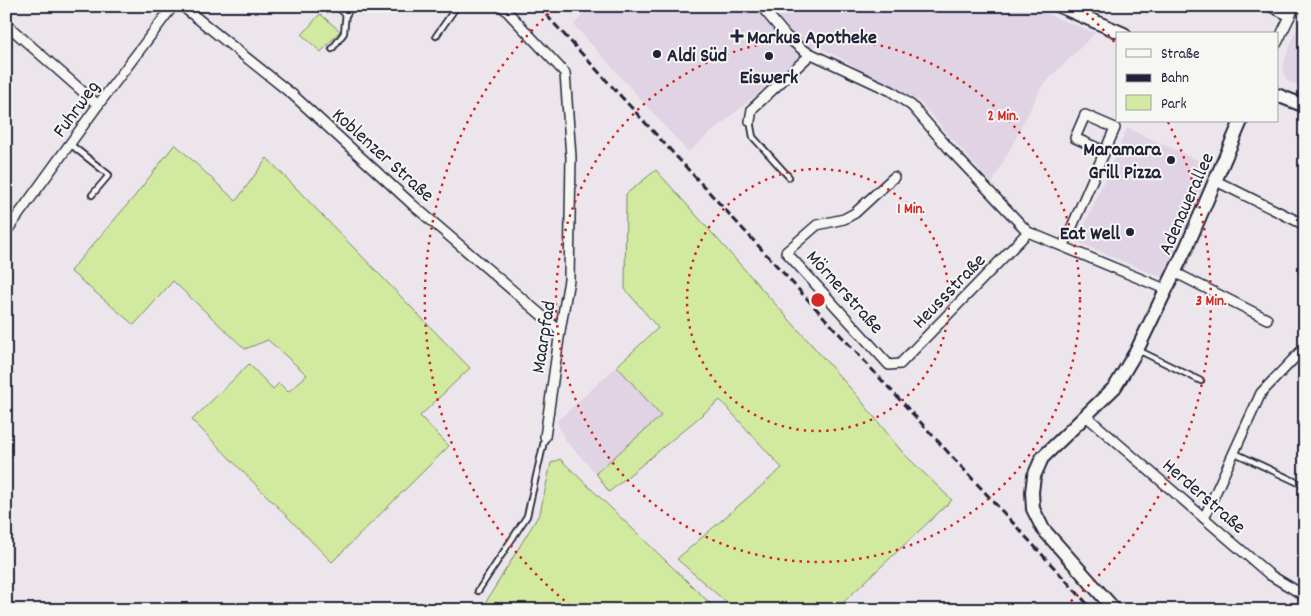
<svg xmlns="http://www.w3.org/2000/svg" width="1311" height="616" viewBox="0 0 1311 616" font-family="Dekko,sans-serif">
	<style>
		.built { fill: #dfd3e4 }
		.green { fill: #d1ea9f; stroke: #7a866d }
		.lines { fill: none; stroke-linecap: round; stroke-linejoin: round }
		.lane-casing { stroke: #22223b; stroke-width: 8 }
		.street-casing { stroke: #22223b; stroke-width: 12 }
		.secondary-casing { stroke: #22223b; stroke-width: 16 }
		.lane { stroke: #f6f6f2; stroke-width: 4.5 }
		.street { stroke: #f6f6f2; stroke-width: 9 }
		.secondary { stroke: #f6f6f2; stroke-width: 12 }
		.rail { stroke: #22223b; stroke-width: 3; stroke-dasharray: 8 4; stroke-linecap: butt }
		.ring { fill: none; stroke: #d62828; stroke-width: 2.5; stroke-dasharray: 2.5 5 }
		.poi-dot { fill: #22223b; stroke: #f6f6f2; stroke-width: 2 }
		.labels { text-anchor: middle; stroke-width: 4; stroke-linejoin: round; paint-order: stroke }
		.poi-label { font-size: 20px; font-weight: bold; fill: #22223b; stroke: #f6f6f2; text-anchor: start }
		.street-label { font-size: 20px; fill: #22223b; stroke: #f6f6f2 }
		.centre { fill: #d62828; stroke: #f6f6f2; stroke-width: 2.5 }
		.ring-label { font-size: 15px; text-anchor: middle; font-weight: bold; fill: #d62828; stroke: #f6f6f2; stroke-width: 4; stroke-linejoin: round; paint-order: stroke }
	</style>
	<rect width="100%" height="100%" fill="#ece6ec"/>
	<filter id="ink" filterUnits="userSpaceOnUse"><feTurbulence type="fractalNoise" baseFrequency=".02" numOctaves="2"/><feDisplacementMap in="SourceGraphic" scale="10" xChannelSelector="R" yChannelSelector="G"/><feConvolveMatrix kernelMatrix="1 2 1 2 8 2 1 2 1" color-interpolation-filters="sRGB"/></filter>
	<g filter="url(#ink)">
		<g class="built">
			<polygon points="590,6 1027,6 1095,33 1042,86 992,184 920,102 816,45 688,152 574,25"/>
			<polygon points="1305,8 1305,88 1287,81 1283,69 1286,56"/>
			<polygon points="1127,128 1213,167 1163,278 1077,242"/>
			<polygon points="617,366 662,416 596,473 564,439 557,421"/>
		</g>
		<g class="green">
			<polygon points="320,14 340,31 321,52 302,35"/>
			<polygon points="175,144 236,201 267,158 470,368 420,416 449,446 332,562 192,420 249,364 273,389 279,383 288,392 307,375 268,340 245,349 173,281 134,325 70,271 134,197"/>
			<polygon points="656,170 859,398 903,453 952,500 835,610 735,610 677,559 782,468 720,400 609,492 596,473 661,416 617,366 658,328 625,289 626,194"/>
			<polygon points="560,459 717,610 481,610 540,513 551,463"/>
		</g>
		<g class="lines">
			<g class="lane-casing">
				<g id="lane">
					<polyline points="1295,7 1305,11"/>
					<polyline points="436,36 457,6"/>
					<polyline points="332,49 344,33 346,12 352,6"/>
					<polyline points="750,121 753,137 789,177"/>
					<polyline points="70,144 109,175 92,195"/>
					<polyline points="1138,350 1201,381"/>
					<polyline points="1235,453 1305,486"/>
					<polyline points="478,591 527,516 545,437"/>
				</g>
			</g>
			<g class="street-casing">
				<g id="street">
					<polyline points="182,6 293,95 413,205 560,331"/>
					<polyline points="339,6 346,12"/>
					<polyline points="502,6 565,73 571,157 569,280 560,331 545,437"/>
					<polyline points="564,6 572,6"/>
					<polyline points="761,6 786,36 803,50 891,91 912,106 952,152 1028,232 1165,289"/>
					<polyline points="1269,6 1290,16"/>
					<polyline points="6,24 98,105"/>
					<polyline points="1277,43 1295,6"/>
					<polyline points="750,121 752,109 811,54"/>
					<polyline points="894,177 855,213 844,219 817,225 786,252 889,365 900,364 1028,232"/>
					<polyline points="1216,181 1305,225"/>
					<polyline points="6,232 98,105 173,6"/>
					<polyline points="1064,245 1115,128 1085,115 1075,138 1104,151"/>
					<polyline points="1174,272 1267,319"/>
					<polyline points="1086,416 1270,575 1305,596"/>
					<polyline points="1204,518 1261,393 1305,347"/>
				</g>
			</g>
			<g class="secondary-casing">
				<g id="secondary">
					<polyline points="1059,6 1124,34"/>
					<polyline points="1277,95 1305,106"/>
					<polyline points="1115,610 1043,529 1033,509 1032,492 1034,476 1042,458 1115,387 1137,350 1187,246 1241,121"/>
				</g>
			</g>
			<use href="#lane" class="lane"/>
			<use href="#street" class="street"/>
			<use href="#secondary" class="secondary"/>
			<polyline class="rail" points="538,6 1093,610"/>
		</g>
	</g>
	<g class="ring">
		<circle cx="818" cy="300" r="131"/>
		<circle cx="818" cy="300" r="262"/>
		<path d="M576 610A393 393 0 0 1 555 8M1081 8A393 393 0 0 1 1117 45M1168 122A393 393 0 0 1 1060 610"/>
	</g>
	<g class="poi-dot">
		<path d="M734.5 28.5h5v5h5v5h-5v5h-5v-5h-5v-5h5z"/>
		<circle cx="657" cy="54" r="5"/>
		<circle cx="769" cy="56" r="5"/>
		<circle cx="1171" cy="160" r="5"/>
		<circle cx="1130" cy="232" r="5"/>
	</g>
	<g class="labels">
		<g class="poi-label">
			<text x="747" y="43">Markus Apotheke</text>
			<text x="667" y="61">Aldi Süd</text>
			<text x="769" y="83" text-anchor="middle">Eiswerk</text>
			<text x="1161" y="155" text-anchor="end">Maramara<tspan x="1161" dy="23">Grill Pizza</tspan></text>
			<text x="1120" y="239" text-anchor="end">Eat Well</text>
		</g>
		<g class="street-label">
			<text transform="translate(75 108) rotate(-54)" y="7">Fuhrweg</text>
			<text transform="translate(384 154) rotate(42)" y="7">Koblenzer Straße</text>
			<text transform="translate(1185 203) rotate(-66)" y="7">Adenauerallee</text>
			<text transform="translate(948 290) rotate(-46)" y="7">Heussstraße</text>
			<text transform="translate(846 291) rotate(48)" y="7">Mörnerstraße</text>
			<text transform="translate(542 337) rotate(-81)" y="7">Maarpfad</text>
			<text transform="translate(1205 495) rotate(41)" y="7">Herderstraße</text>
		</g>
	</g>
	<circle cx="818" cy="300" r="8" class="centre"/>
	<g class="ring-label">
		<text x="1003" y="120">2 Min.</text>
		<text x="911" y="213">1 Min.</text>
		<text x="1211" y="305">3 Min.</text>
	</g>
	<rect width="1311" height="616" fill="none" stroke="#f6f6f2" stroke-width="25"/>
	<rect x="12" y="12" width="1286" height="591" fill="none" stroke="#22223b" stroke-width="2" filter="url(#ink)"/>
	<rect x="1116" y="32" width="162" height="90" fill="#f6f6f2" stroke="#a1a1a9"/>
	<rect x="1126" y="49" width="25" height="8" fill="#f6f6f2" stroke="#a1a1a9"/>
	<text x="1161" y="58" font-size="15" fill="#22223b">Straße</text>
	<rect x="1126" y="74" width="25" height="8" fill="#22223b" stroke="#a1a1a9"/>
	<text x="1161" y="82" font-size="15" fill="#22223b">Bahn</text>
	<rect x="1126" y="95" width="25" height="15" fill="#d1ea9f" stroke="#a1a1a9"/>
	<text x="1161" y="108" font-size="15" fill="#22223b">Park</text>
</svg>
